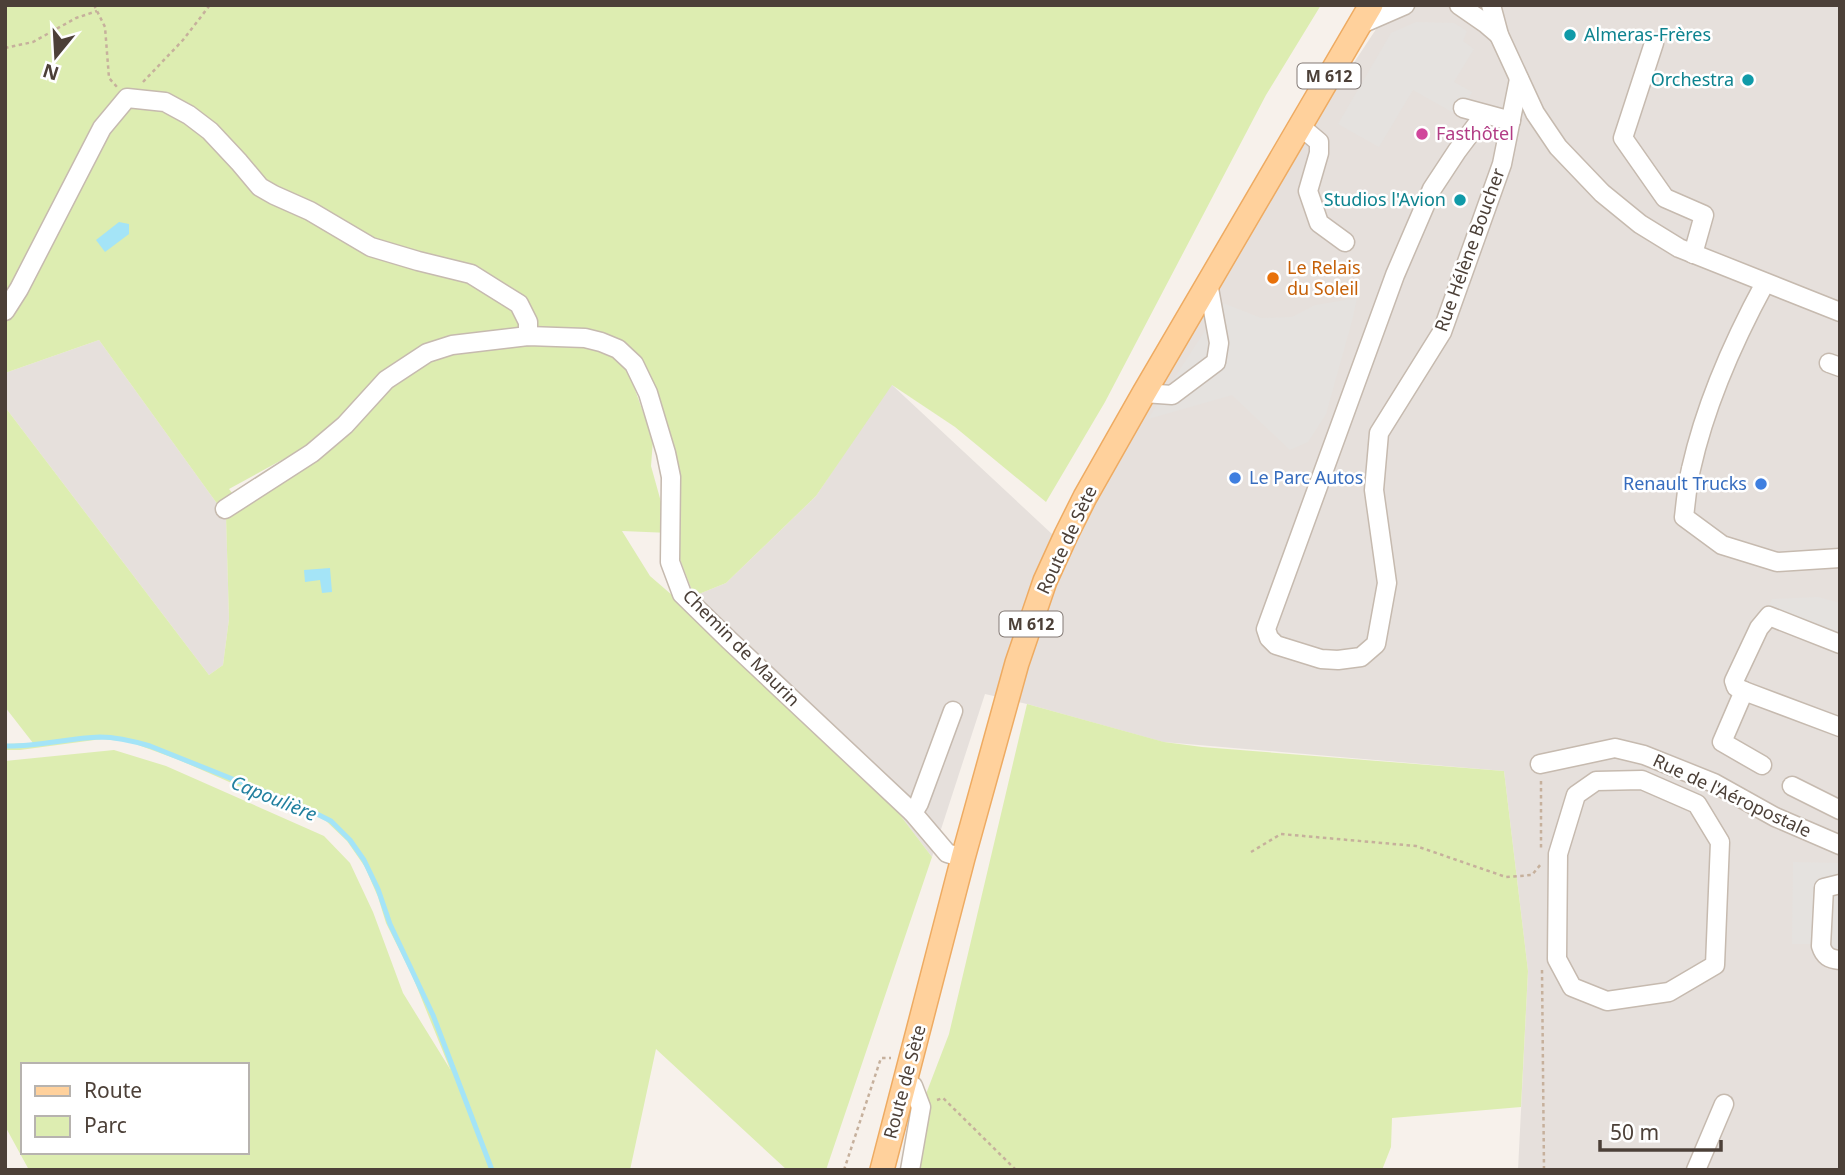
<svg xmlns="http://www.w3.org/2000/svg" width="1845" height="1175" viewBox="0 0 1845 1175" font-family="'Noto Sans',sans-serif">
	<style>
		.industrial { fill: #e6e0dc }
		.green { fill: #ddedb1; fill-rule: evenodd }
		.parking { fill: #e5e2df }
		.water { fill: #a4e4f7 }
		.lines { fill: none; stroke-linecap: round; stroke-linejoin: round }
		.stream { stroke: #a4e4f7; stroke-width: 5 }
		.minor-casing { stroke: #c6baaf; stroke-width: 21 }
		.major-casing { stroke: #eeab62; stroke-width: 26 }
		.path { stroke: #c6b09c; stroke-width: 2.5; stroke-dasharray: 3.5 3.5; stroke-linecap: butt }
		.minor { stroke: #fff; stroke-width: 18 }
		.major { stroke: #ffd19c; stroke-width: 23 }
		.culture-dot { fill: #0f9aa8; stroke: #fff; stroke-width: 2.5 }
		.hotel-dot { fill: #d1479c; stroke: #fff; stroke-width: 2.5 }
		.food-dot { fill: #e8710a; stroke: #fff; stroke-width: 2.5 }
		.shop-dot { fill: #3f7fe0; stroke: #fff; stroke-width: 2.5 }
		.labels { text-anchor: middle; stroke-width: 5; stroke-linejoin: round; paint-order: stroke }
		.shield { fill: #fff; stroke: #827974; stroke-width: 2 }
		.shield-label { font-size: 16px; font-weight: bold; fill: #4c4038 }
		.culture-label { font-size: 18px; fill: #0d838f; stroke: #fff; text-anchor: end }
		.hotel-label { font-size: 18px; fill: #b23c85; stroke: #fff; text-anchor: start }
		.street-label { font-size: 18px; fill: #4c4038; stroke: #fff }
		.food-label { font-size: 18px; fill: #c56008; stroke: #fff; text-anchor: start }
		.shop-label { font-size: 18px; fill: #366cbe; stroke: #fff; text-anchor: start }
		.water-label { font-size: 19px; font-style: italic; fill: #22809f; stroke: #fff }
	</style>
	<rect width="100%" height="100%" fill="#f7f1eb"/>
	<g class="industrial">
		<polygon points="1392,5 1840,5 1840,1170 1518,1170 1528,971 1504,771 1163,742 1027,704 985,694 932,857 881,790 694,596 726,583 816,496 891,384 1067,548 1168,344"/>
		<polygon points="99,340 226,516 229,619 223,665 209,675 5,407 5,373"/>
	</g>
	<g class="green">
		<path d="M5 5H1321L1266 95 1105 402 1046 502 955 427 892 385 816 496 726 583 694 596 670 533 622 531 650 576 732 647 881 790 932 857 826 1170H787L656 1049 630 1170H29L5 1126V761L114 750 166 766 324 836 350 863 373 912 403 993 450 1069 412 975 386 923 378 897 365 867 347 841 326 821 303 809 243 788 179 760 130 742 102 739 20 750H5V744L33 743 5 707V407L209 675 223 665 229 619 226 516 99 340 5 373V322L32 277 5 306ZM393 366 324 453 242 506 229 489 300 450 329 426ZM633 384 660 436 668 527 651 466 653 440ZM23 1065H247V1152H23Z"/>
		<polygon points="1027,704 1164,742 1202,747 1504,771 1528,971 1521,1107 1392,1118 1391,1147 1382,1170 910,1170 921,1107 949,1034"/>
	</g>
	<g class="parking">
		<polygon points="1416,22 1454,23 1467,31 1463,41 1474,49 1454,82 1472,92 1459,116 1413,90 1379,147 1338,124 1391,33"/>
		<polygon points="1357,298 1352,321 1326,414 1308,442 1290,450 1232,395 1148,419 1223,303 1261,318 1292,317 1315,305"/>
		<polygon points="1818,597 1840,603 1840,644 1765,614 1772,599"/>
		<polygon points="1793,862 1840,863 1840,966 1821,965 1812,954 1811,944 1792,944"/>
	</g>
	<g class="water">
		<polygon points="119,222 129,224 129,234 105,252 96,240"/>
		<polygon points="330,568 332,592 322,593 320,580 305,582 304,570"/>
	</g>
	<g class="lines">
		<path class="stream" d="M5 746C37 747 68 738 100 737 117 737 133 741 150 746L305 808 331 821 350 840 364 860 378 889 390 924 433 1015 492 1170"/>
		<g class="minor-casing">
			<g id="minor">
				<polyline points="1459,5 1485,23 1499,35"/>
				<polyline points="1491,5 1499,35 1535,113 1558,147 1602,193 1640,224 1679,248 1840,312"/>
				<polyline points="1359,25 1405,5"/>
				<polyline points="1654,43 1623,138 1665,198 1704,215 1693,254"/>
				<polyline points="1463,108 1511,121"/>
				<polyline points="1484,115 1457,151 1432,189 1395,275 1266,629 1269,638 1276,645 1321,659 1338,660 1361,657 1376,644 1387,583 1374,490 1379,433 1442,332 1502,164 1519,79"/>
				<polyline points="1300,126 1319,142 1319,153 1308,191 1319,223 1345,242"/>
				<path d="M1765 283C1734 340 1705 406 1691 469 1687 485 1686 501 1684 517L1722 545 1777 562 1840 558"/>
				<polyline points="5,311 19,289 102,128 127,98 165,102 189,115 210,131 239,162 260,187 274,195 310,211 371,247 418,261 471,274 519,304 528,322 528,336"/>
				<polyline points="1829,363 1840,367"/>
				<polyline points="1144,393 1172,395 1216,362 1219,343 1208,283"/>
				<polyline points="225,509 312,453 345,425 386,380 427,353 452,345 528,336 585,338 601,342 618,349 634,364 648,393 666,453 671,477 670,562 682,594 729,640 913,813 947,853 963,858"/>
				<polyline points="1840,644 1769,616 1759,628 1734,681 1736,687 1744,691 1840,727"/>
				<polyline points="1744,691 1722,742 1762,765"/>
				<polyline points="1540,764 1615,748 1644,755 1714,783 1775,817 1840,845"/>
				<polygon points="1642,780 1697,804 1720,842 1715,965 1669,992 1607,1001 1572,987 1557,959 1558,854 1576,795 1596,781"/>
				<polyline points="1792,786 1840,810"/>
				<polyline points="913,813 919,803 953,711"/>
				<path d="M1840 884 1824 888 1821 946C1824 956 1829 959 1840 960"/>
				<polyline points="905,1082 913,1086 921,1107 910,1170"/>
				<polyline points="1696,1170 1724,1104"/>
			</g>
		</g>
		<g class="major-casing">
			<polyline id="major" points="882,1170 963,858 1017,663 1045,581 1066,535 1085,497 1144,393 1371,5"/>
		</g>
		<g class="path">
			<polyline points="94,5 105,27 109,78 117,87"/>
			<polyline points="5,48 33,42 76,18 97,11"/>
			<polyline points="143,82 183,40 210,5"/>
			<polyline points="1541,781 1541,848"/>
			<polyline points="1251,852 1281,834 1416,846 1506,877 1532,875 1541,864"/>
			<polyline points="1542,970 1544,1170"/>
			<polyline points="937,1100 943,1098 1016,1170"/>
			<polyline points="844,1170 881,1058 891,1058"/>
		</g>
		<use href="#minor" class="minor"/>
		<use href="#major" class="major"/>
	</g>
	<g class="culture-dot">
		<circle cx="1570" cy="35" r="7"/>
		<circle cx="1748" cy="80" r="7"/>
		<circle cx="1460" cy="200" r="7"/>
	</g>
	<circle class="hotel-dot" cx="1422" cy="134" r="7"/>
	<circle class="food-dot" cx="1273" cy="278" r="7"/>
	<g class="shop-dot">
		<circle cx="1235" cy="478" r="7"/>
		<circle cx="1761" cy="484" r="7"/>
	</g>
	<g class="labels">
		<g class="shield">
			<rect x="1297.5" y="63.5" width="63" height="25" rx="5"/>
			<rect x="999.5" y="611.5" width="63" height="25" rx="5"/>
		</g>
		<g class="shield-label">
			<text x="1329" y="82">M 612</text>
			<text x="1031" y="630">M 612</text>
		</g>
		<g class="culture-label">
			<text x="1584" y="41" text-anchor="start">Almeras-Frères</text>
			<text x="1734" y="86">Orchestra</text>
			<text x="1446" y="206">Studios l'Avion</text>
		</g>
		<g class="hotel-label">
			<text x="1436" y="140">Fasthôtel</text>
		</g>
		<g class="street-label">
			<text transform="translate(1470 250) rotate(-70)" y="6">Rue Hélène Boucher</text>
			<text transform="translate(1067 540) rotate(-65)" y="6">Route de Sète</text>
			<text transform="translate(741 648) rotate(45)" y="6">Chemin de Maurin</text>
			<text transform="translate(1732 796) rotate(25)" y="6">Rue de l'Aéropostale</text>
			<text transform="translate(905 1082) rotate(-75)" y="6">Route de Sète</text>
		</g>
		<g class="food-label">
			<text x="1287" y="274">Le Relais<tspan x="1287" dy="21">du Soleil</tspan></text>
		</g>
		<g class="shop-label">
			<text x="1249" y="484">Le Parc Autos</text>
			<text x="1747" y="490" text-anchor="end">Renault Trucks</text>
		</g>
		<g class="water-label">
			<text transform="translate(274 798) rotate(22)" y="7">Capoulière</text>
		</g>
	</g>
	<rect width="1845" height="1175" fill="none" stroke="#4c4038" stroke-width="14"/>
	<rect x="21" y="1063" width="228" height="91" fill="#ffffff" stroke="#b7b3af" stroke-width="2"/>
	<rect x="35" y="1086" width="35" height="10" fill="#ffd19c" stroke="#b7b3af" stroke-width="2"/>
	<text x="84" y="1098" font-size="21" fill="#4c4038">Route</text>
	<rect x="35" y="1116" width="35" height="21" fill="#ddedb1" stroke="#b7b3af" stroke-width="2"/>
	<text x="84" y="1133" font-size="21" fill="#4c4038">Parc</text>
	<g transform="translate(56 56) rotate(198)" stroke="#ffffff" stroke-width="5" paint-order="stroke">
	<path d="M0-5L12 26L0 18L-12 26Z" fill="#4c4038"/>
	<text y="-10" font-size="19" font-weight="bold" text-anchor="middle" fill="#4c4038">N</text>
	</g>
	<path d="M1600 1140v10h121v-10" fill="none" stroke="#4c4038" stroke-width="3.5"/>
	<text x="1610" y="1140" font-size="21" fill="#4c4038" stroke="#ffffff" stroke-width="5" paint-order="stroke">50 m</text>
</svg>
